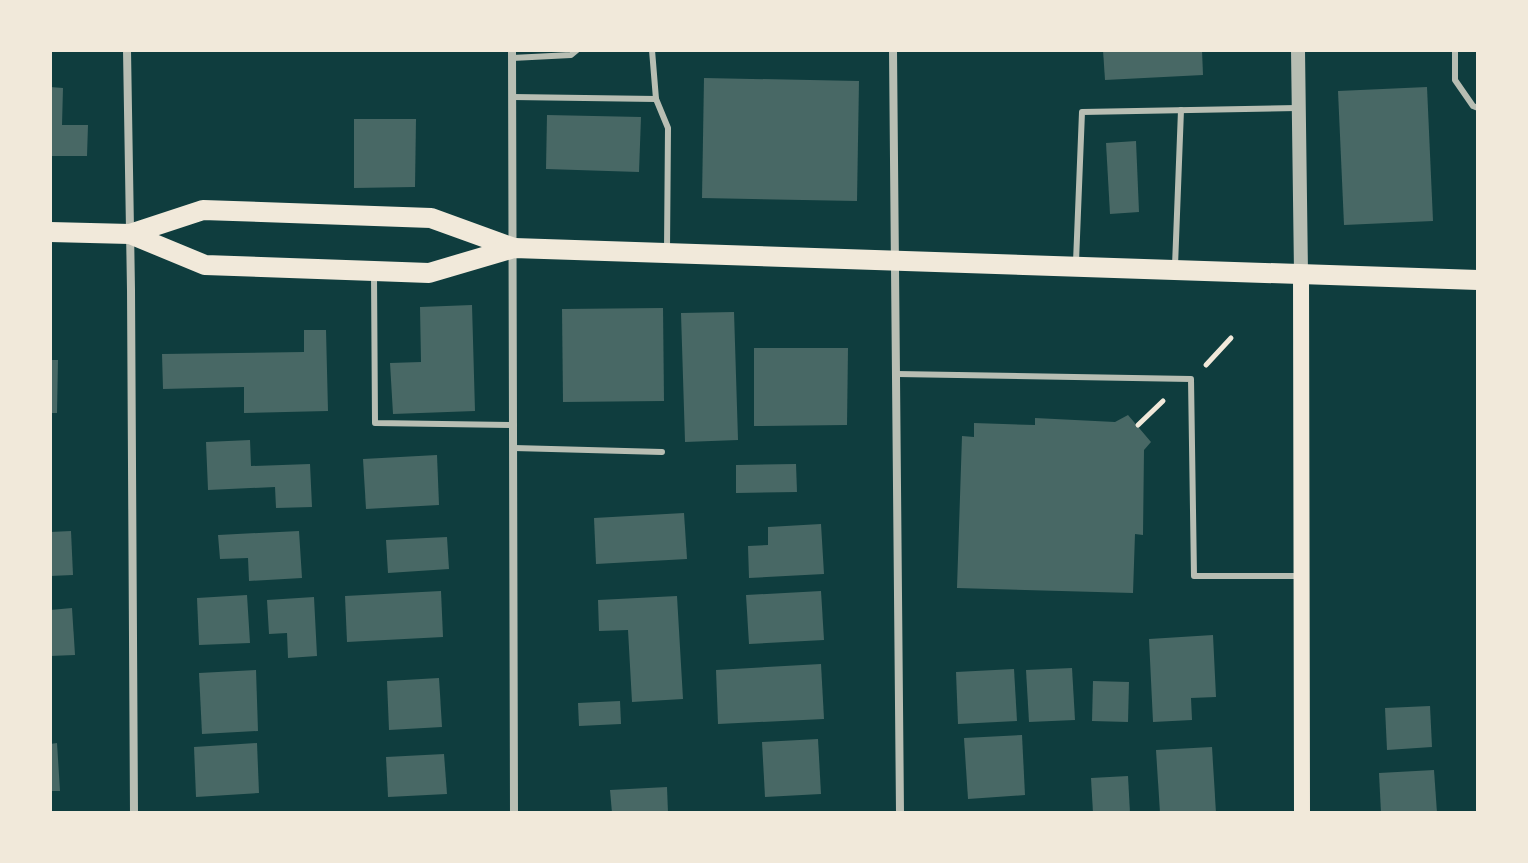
<svg xmlns="http://www.w3.org/2000/svg" width="1528" height="863" viewBox="0 0 1528 863" font-family="Mulish,sans-serif">
	<style>
		.building { fill: #486865 }
		.lines { fill: none; stroke-linecap: round; stroke-linejoin: round }
		.path { stroke: #f1e9da; stroke-width: 5 }
		.service { stroke: #b8beb3; stroke-width: 6 }
		.minor { stroke: #b8beb3; stroke-width: 8 }
		.tertiary { stroke: #b8beb3; stroke-width: 14 }
		.secondary { stroke: #f1e9da; stroke-width: 16 }
		.primary { stroke: #f1e9da; stroke-width: 20 }
	</style>
	<rect width="100%" height="100%" fill="#0f3d3e"/>
	<g class="building">
		<polygon points="1103,50 1202,50 1203,75 1105,80"/>
		<polygon points="704,78 859,81 857,201 702,198"/>
		<polygon points="50,87 63,88 62,125 88,125 87,156 50,156"/>
		<polygon points="1427,87 1433,221 1344,225 1338,91"/>
		<polygon points="547,115 641,117 639,172 546,169"/>
		<polygon points="354,119 416,119 415,187 354,188"/>
		<polygon points="1136,141 1139,212 1110,214 1106,143"/>
		<polygon points="472,305 475,411 393,414 390,363 421,362 420,307"/>
		<polygon points="663,308 664,401 563,402 562,309"/>
		<polygon points="734,312 738,440 685,442 681,313"/>
		<polygon points="304,330 326,330 328,411 244,413 244,387 163,389 162,354 304,352"/>
		<polygon points="754,348 848,348 847,425 754,426"/>
		<polygon points="50,360 58,360 57,413 50,413"/>
		<polygon points="1128,415 1151,442 1144,450 1143,535 1135,534 1133,593 957,588 962,436 974,437 974,423 1035,425 1035,418 1115,422"/>
		<polygon points="250,440 251,466 310,464 312,507 276,508 275,487 208,490 206,442"/>
		<polygon points="437,455 439,505 366,509 363,459"/>
		<polygon points="796,464 797,492 736,493 736,465"/>
		<polygon points="684,513 687,559 596,564 594,518"/>
		<polygon points="821,524 824,574 749,578 748,546 768,545 768,527"/>
		<polygon points="71,531 73,575 50,576 50,532"/>
		<polygon points="299,531 302,578 249,581 248,558 220,559 218,535"/>
		<polygon points="447,537 449,569 388,573 386,540"/>
		<polygon points="441,591 443,637 347,642 345,596"/>
		<polygon points="821,591 824,640 749,644 746,595"/>
		<polygon points="247,595 250,643 199,645 197,598"/>
		<polygon points="677,596 683,699 632,702 628,630 599,631 598,600"/>
		<polygon points="314,597 317,656 288,658 287,633 269,634 267,600"/>
		<polygon points="72,608 75,655 50,656 50,610"/>
		<polygon points="1213,635 1216,697 1191,698 1192,720 1153,722 1149,639"/>
		<polygon points="821,664 824,719 718,724 716,670"/>
		<polygon points="1072,668 1075,720 1029,722 1026,670"/>
		<polygon points="1014,669 1017,721 958,724 956,672"/>
		<polygon points="256,670 258,731 202,734 199,673"/>
		<polygon points="439,678 442,727 389,730 387,681"/>
		<polygon points="1093,681 1129,682 1128,722 1092,721"/>
		<polygon points="620,701 621,724 579,726 578,703"/>
		<polygon points="1430,706 1432,747 1387,750 1385,708"/>
		<polygon points="1022,735 1025,795 968,799 964,738"/>
		<polygon points="818,739 821,794 765,797 762,742"/>
		<polygon points="57,743 60,791 50,791 50,744"/>
		<polygon points="257,743 259,793 196,797 194,747"/>
		<polygon points="1212,747 1216,813 1160,813 1156,750"/>
		<polygon points="444,754 447,794 388,797 386,757"/>
		<polygon points="1434,770 1437,813 1381,813 1379,773"/>
		<polygon points="1128,776 1130,813 1093,813 1091,778"/>
		<polygon points="667,787 668,813 612,813 610,790"/>
	</g>
	<g class="lines">
		<g class="path">
			<polyline points="1206,365 1231,338"/>
			<polyline points="1138,425 1163,401"/>
		</g>
		<g class="service">
			<polyline points="652,50 656,99 668,128 667,249"/>
			<polyline points="1455,50 1455,80 1473,106 1478,108"/>
			<polyline points="512,58 571,55 577,50"/>
			<polyline points="513,97 656,99"/>
			<polyline points="1076,262 1082,112 1297,108"/>
			<polyline points="1175,266 1181,110"/>
			<polyline points="374,275 375,423 514,425"/>
			<polyline points="897,374 1191,379 1194,576 1299,576"/>
			<polyline points="514,448 662,452"/>
		</g>
		<g class="minor">
			<polyline points="127,50 131,290 134,813"/>
			<polyline points="512,50 514,813"/>
			<polyline points="893,50 900,813"/>
		</g>
		<polyline class="tertiary" points="1298,50 1301,273"/>
		<polyline class="secondary" points="1301,273 1302,813"/>
		<g class="primary">
			<polyline points="50,232 130,234 203,210 431,218 514,248"/>
			<polyline points="130,234 205,265 374,271 429,273 514,248 1478,280"/>
		</g>
	</g>
	<rect width="1528" height="863" fill="none" stroke="#f1e9da" stroke-width="104"/>
</svg>
